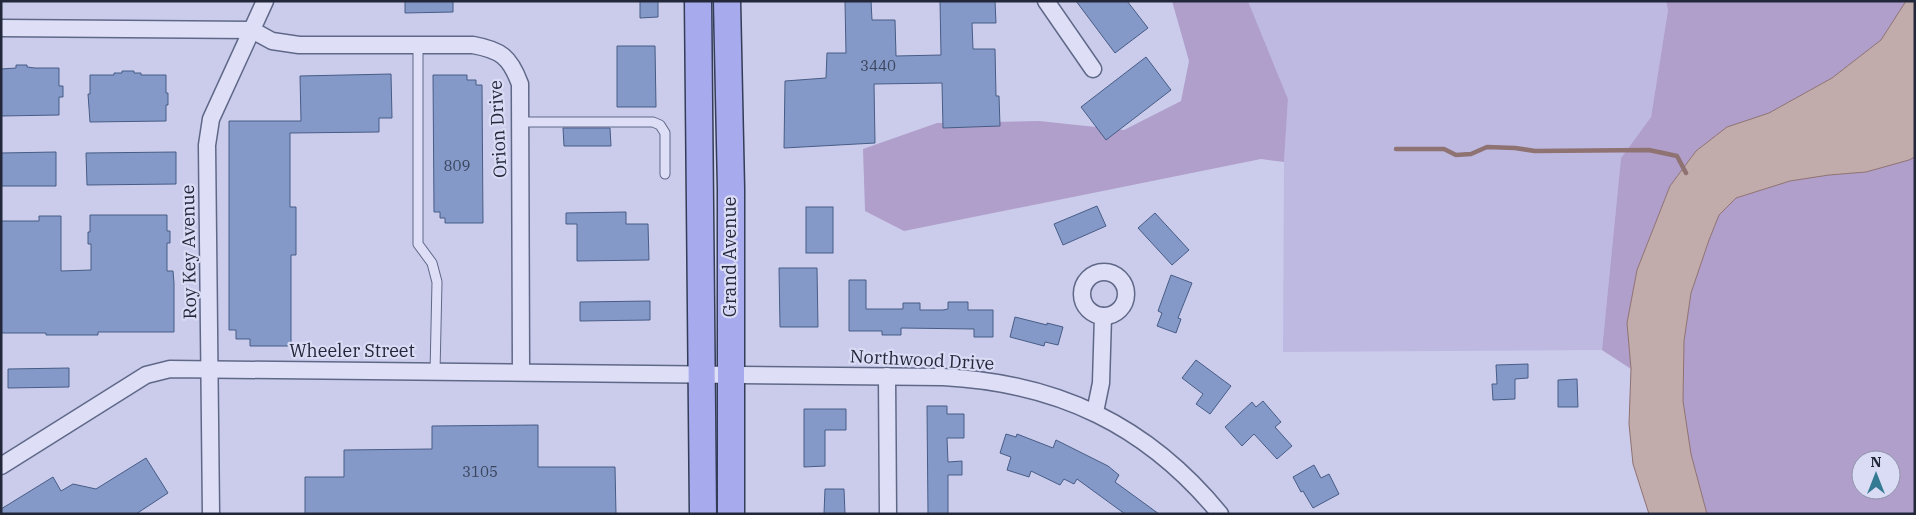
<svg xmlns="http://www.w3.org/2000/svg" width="1916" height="515" viewBox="0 0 1916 515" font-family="'IBM Plex Serif',serif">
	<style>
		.farmland { fill: #bdb9e1 }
		.green { fill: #b09fca; fill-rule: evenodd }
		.water { fill: #c1abab; stroke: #8f7272 }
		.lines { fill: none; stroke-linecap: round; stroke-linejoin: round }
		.stream { stroke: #8f7272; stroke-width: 4.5 }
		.building { fill: #8499c7; stroke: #475c86 }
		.lane-casing { stroke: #606888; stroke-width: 11 }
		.street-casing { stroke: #606888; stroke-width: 19 }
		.primary-casing { stroke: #333d57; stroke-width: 29 }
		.lane { stroke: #dedff7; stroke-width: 9 }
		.street { stroke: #dedff7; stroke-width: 16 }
		.primary { stroke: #a7aaec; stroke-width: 26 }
		.labels { text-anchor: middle; stroke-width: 4.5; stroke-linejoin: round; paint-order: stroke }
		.number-label { font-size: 15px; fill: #3a445d }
		.street-label { font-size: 18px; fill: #22283a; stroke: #dadbf4 }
	</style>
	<rect width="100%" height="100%" fill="#cbccec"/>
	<polygon class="farmland" points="1248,1 1666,1 1668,10 1651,117 1621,158 1602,350 1283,352 1284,162 1288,99"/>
	<g class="green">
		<polygon points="1172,1 1248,1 1288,99 1284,162 1261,159 904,231 865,211 863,149 937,123 1039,121 1124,130 1181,101 1189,61"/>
		<polygon points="1666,1 1906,1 1881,40 1832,78 1769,113 1727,127 1696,151 1670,186 1637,270 1627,323 1631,369 1602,350 1621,158 1651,117 1668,10"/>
		<path d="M1915 157V514H1707L1691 454 1683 401 1684 341 1691 293 1709 240 1719 215 1736 198 1790 181 1829 175 1866 172 1909 160ZM1861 460H1891V490H1861Z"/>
	</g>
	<polygon class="water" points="1906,1 1915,1 1915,157 1909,160 1866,172 1829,175 1790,181 1736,198 1719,215 1709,240 1691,293 1684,341 1683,401 1691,454 1707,514 1649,514 1633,464 1629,424 1631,369 1627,323 1637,270 1670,186 1696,151 1727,127 1769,113 1832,78 1881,40"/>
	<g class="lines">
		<polyline class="stream" points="1396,149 1444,149 1456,155 1471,154 1487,147 1515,148 1535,151 1649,150 1677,156 1686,173"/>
	</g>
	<g class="building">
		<polygon points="405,1 453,1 453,12 405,13"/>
		<polygon points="640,1 658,1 658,17 640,18"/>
		<polygon points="845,1 871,1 872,20 895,20 896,56 941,55 940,1 995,1 996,23 972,23 973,49 995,49 996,96 999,96 1000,126 943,128 942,83 874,84 875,143 784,148 785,81 826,78 827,53 846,53"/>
		<polygon points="1076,1 1127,1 1148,28 1115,53"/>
		<polygon points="617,46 655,46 656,107 617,107"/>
		<polygon points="1146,57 1171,90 1106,140 1081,107"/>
		<polygon points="16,65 27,65 27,67 35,68 59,68 59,86 63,86 63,97 59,97 59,115 1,116 1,69 16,68"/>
		<polygon points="122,71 134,71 134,73 141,73 141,75 166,75 166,93 168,93 168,105 166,105 166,121 90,122 88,94 90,94 90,75 114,75 114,73 122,73"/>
		<polygon points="391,74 392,118 379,118 379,132 290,133 290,207 296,207 296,255 291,255 291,346 250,346 250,339 236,339 236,330 229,330 229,121 301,121 300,76"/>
		<polygon points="433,75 467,75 467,80 476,80 476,85 482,85 483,223 445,223 445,218 440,218 440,212 434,212"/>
		<polygon points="563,128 610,128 611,146 564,146"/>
		<polygon points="56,152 56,186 1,186 1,153"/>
		<polygon points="176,152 176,184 87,185 86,153"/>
		<polygon points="1097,206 1106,226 1063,245 1054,224"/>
		<rect x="806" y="207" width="27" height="46"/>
		<polygon points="626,212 626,224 648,224 649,260 577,261 577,224 566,224 566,213"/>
		<polygon points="1155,213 1189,250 1172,265 1138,228"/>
		<polygon points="90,215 167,215 167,231 170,231 170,243 167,243 167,271 173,271 174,283 174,332 98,332 98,335 46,335 46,333 1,333 1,221 39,221 39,216 61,216 61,271 91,270 91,244 88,244 88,232 90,232"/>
		<polygon points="779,268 817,268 818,327 780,327"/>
		<polygon points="1171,275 1192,283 1178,318 1181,319 1176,333 1157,326 1162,313 1158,311"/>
		<polygon points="849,280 866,280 866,309 903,309 903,303 920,303 920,310 943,310 948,309 948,302 968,302 968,310 993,310 993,337 974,337 974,329 901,328 901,335 882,335 882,331 849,331"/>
		<polygon points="650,301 650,320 580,321 580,302"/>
		<polygon points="1015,317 1047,325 1047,323 1063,327 1058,345 1045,342 1044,346 1010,337"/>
		<polygon points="1196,360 1231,386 1210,414 1196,404 1203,394 1182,378"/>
		<polygon points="1528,364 1528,378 1515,379 1515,399 1493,400 1492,384 1497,384 1496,365"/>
		<polygon points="69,368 69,387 8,388 8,369"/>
		<polygon points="1577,379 1578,407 1558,407 1558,380"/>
		<polygon points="1263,401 1281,422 1275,427 1292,446 1277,459 1254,434 1242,446 1225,427 1252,402 1256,407"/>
		<polygon points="927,406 947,406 947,414 964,414 964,438 947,438 948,462 962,461 962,475 948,475 948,514 928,514"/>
		<polygon points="804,409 846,409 846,430 825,430 825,466 804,467"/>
		<polygon points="538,425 538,467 615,467 616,514 305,514 305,477 344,477 344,450 432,449 432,426"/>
		<polygon points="1006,434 1016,437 1017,434 1053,448 1056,440 1108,466 1119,475 1115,482 1159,514 1125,514 1077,479 1074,484 1064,479 1060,485 1031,471 1029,477 1007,470 1011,457 1000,453"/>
		<polygon points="146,458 168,493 136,514 1,514 1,509 53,477 61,491 73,484 96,489"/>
		<polygon points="1314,465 1321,478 1329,474 1339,494 1313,508 1303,491 1301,492 1293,477"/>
		<polygon points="825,489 844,489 845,514 824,514"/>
	</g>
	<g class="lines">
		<g class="lane-casing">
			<g id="lane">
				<polyline points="418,45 418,244 432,263 437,282 435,372"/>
				<polyline points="520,122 653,122 660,125 665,133 665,174"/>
			</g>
		</g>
		<g class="street-casing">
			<g id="street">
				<polyline points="1046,1 1093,69"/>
				<path d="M1 28 252 30 272 41 299 45H473C501 50 510 57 520 84L521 372"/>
				<circle cx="1104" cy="294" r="22"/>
				<polyline points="887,376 888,514"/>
				<polyline points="1095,412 1101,383 1103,316"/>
				<path d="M1 466 146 375 170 369 943 377C1058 383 1147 425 1220 514"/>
				<polyline points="211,514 207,145 211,119 265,1"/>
			</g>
		</g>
		<g class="primary-casing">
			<g id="primary">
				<polyline points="698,1 703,514"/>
				<polyline points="727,1 731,189 731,514"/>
			</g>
		</g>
		<use href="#lane" class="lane"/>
		<use href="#street" class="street"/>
		<use href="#primary" class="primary"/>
	</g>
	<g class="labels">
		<g class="number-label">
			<text x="878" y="71">3440</text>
			<text x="457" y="171">809</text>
			<text x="480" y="477">3105</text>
		</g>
		<g class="street-label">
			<text transform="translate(498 129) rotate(-93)" y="6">Orion Drive</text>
			<text transform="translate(189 252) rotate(-91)" y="6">Roy Key Avenue</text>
			<text transform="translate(730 257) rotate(-90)" y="6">Grand Avenue</text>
			<text x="352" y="357">Wheeler Street</text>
			<text transform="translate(922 360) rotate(3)" y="6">Northwood Drive</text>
		</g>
	</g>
	<rect width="1916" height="515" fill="none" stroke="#22283a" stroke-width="5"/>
	<g transform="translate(1876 475)"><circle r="24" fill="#dadbf4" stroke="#9093aa"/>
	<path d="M0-4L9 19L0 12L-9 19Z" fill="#347a93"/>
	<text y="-8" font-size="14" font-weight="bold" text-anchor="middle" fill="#22283a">N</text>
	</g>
</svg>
